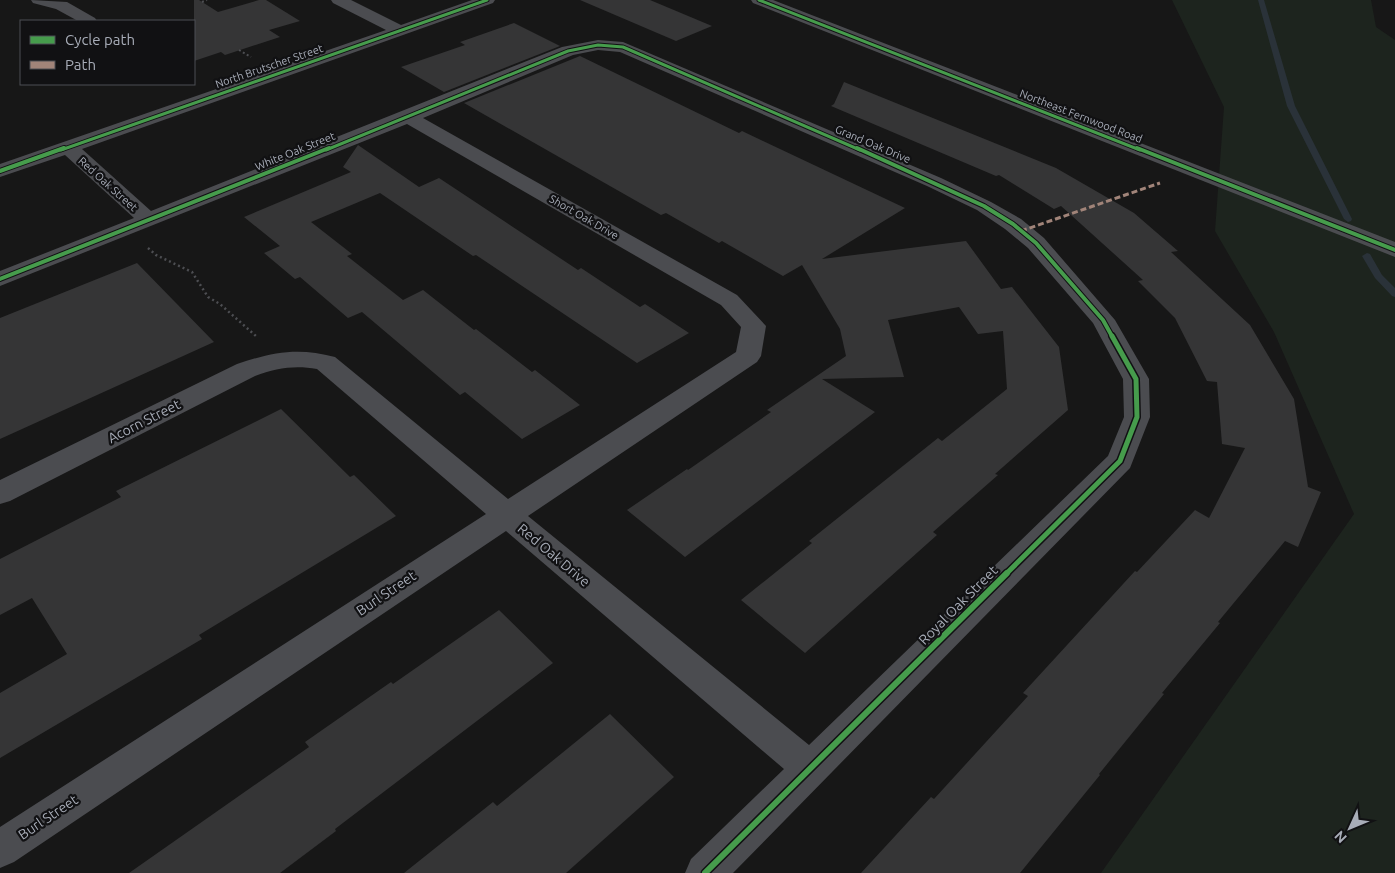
<svg xmlns="http://www.w3.org/2000/svg" width="1395" height="873" viewBox="0 0 1395 873" font-family="Ubuntu,sans-serif">
	<style>
		.green { fill: #1d241e }
		.lines { fill: none; stroke-linecap: round; stroke-linejoin: round }
		.stream { fill: #2a3239; fill-rule: evenodd }
		.building { fill: #353536 }
		.path-far1 { stroke: #4d4e52; stroke-width: 2; stroke-dasharray: 2 2.5; stroke-linecap: butt }
		.path { stroke: #4d4e52; stroke-width: 2.5; stroke-dasharray: 2 3; stroke-linecap: butt }
		.minor { fill: #4b4c50; fill-rule: evenodd }
		.quiet { stroke: #a18479; stroke-width: 3; stroke-dasharray: 6 3; stroke-linecap: butt }
		.cycleway-far3-casing { stroke: #111113; stroke-width: 5 }
		.cycleway-far2-casing { stroke: #111113; stroke-width: 6 }
		.cycleway-far1-casing { stroke: #111113; stroke-width: 8 }
		.cycleway-casing { stroke: #111113; stroke-width: 9 }
		.cycleway-far3 { stroke: #469c4c; stroke-width: 3 }
		.cycleway-far2 { stroke: #469c4c; stroke-width: 4 }
		.cycleway-far1 { stroke: #469c4c; stroke-width: 5 }
		.cycleway { stroke: #469c4c; stroke-width: 6 }
		.labels { text-anchor: middle; stroke-width: 4.5; stroke-linejoin: round; paint-order: stroke }
		.far-street-label { font-size: 11px; fill: #a8adb8; stroke: #111113 }
		.street-label { font-size: 14px; fill: #a8adb8; stroke: #111113 }
	</style>
	<rect width="100%" height="100%" fill="#171717"/>
	<polygon class="green" points="1172,0 1371,0 1376,27 1395,40 1395,873 1101,873 1354,514 1274,332 1215,231 1224,107"/>
	<g class="lines">
		<g class="stream">
			<polygon points="1258,0 1264,0 1295,106 1352,219 1351,221 1348,222 1344,219 1287,106"/>
			<polygon points="1367,253 1370,254 1382,275 1395,288 1395,297 1392,296 1375,278 1362,256"/>
		</g>
	</g>
	<g class="building">
		<polygon points="194,0 199,0 218,12 259,0 266,0 300,21 269,30 280,37 225,55 221,52 194,61"/>
		<polygon points="580,0 650,0 712,26 676,41"/>
		<polygon points="514,23 560,46 444,92 401,67 465,45 460,42"/>
		<polygon points="580,56 739,133 742,131 905,208 822,259 966,241 1001,289 1012,287 1059,347 1068,410 995,474 998,475 933,532 937,535 805,653 741,600 812,543 809,541 938,438 942,441 1007,389 1003,331 978,334 959,307 888,320 904,377 822,379 875,412 685,557 627,510 687,469 688,470 771,412 767,410 846,356 840,329 802,265 783,276 722,241 719,243 666,213 661,215 464,103"/>
		<polygon points="844,82 1056,168 1134,213 1178,251 1171,252 1250,325 1294,399 1308,487 1321,492 1298,547 1285,541 1218,622 1220,623 1162,693 1164,694 1099,774 1100,775 1020,873 861,873 931,797 934,799 1028,696 1023,693 1135,571 1137,572 1195,510 1209,518 1245,448 1222,444 1217,382 1207,381 1175,318 1138,281 1143,280 1061,206 1054,209 999,175 996,176 831,106 834,104"/>
		<polygon points="358,145 419,187 439,178 578,270 581,268 640,307 645,304 689,333 637,363 476,255 473,256 380,193 311,222 352,254 347,256 403,300 423,290 474,330 476,329 532,372 535,370 580,405 522,439 465,392 460,395 362,312 348,318 300,277 295,279 264,253 280,246 244,217 351,172 343,167"/>
		<polygon points="137,263 214,342 0,439 0,318"/>
		<polygon points="281,409 350,477 354,475 396,516 199,635 202,639 0,758 0,693 67,654 32,598 0,615 0,559 121,497 116,491"/>
		<polygon points="499,610 553,663 335,829 336,831 280,873 129,873 309,747 305,742 391,682 393,684"/>
		<polygon points="610,714 674,777 566,873 404,873 493,802 497,806"/>
	</g>
	<g class="lines">
		<g class="path-far1">
			<polyline points="202,2 207,0"/>
			<polyline points="239,50 251,57"/>
		</g>
		<polyline class="path" points="148,248 156,255 192,272 208,297 220,304 257,337"/>
		<g class="minor">
			<polygon points="31,0 67,2 95,18 97,21 78,21 56,9 33,3"/>
			<path d="M331 0H351L401 25 472 0H495L493 3 82 149 151 211 562 47 598 40 623 42 941 178 991 202 1021 219 1044 238 1115 320 1149 379 1150 417 1130 468 733 873H685L691 859 784 769 506 531 14 862 0 868V827L486 514 317 369C295 365 276 368 255 376L10 501 0 504V480L237 364C273 352 298 347 335 357L508 499 736 352 741 327 721 305 407 124 0 286V271L134 218 65 155 0 177V164L386 30 333 3ZM598 50 620 52 927 186 977 210 1005 229 1028 248 1093 323 1123 379 1124 417 1108 456 809 745 528 516 757 362 761 356 766 326 737 295 423 118 573 55Z"/>
			<polygon points="751,0 773,0 1395,242 1395,257 753,3"/>
		</g>
		<polyline class="quiet" points="1021,231 1160,183"/>
		<g class="cycleway-far3-casing">
			<g id="cycleway-far3">
				<polyline points="759,0 1140,150"/>
				<polyline points="61,150 487,0"/>
				<polyline points="326,150 568,51 598,45 623,47 860,150"/>
			</g>
		</g>
		<g class="cycleway-far2-casing">
			<g id="cycleway-far2">
				<polyline points="857,148 984,206 1013,224 1036,243 1103,320 1113,338"/>
				<polyline points="1137,148 1395,250"/>
				<polyline points="0,171 64,148"/>
				<polyline points="0,279 329,148"/>
			</g>
		</g>
		<g class="cycleway-far1-casing">
			<polyline id="cycleway-far1" points="1005,575 1120,461 1137,417 1136,379 1112,336"/>
		</g>
		<g class="cycleway-casing">
			<polyline id="cycleway" points="705,873 1007,573"/>
		</g>
		<use href="#cycleway-far3" class="cycleway-far3"/>
		<use href="#cycleway-far2" class="cycleway-far2"/>
		<use href="#cycleway-far1" class="cycleway-far1"/>
		<use href="#cycleway" class="cycleway"/>
	</g>
	<g class="labels">
		<g class="far-street-label">
			<text transform="translate(269 66) rotate(-19)" y="4">North Brutscher Street</text>
			<text transform="translate(1081 116) rotate(21)" y="4">Northeast Fernwood Road</text>
			<text transform="translate(873 144) rotate(23)" y="4">Grand Oak Drive</text>
			<text transform="translate(295 151) rotate(-22)" y="4">White Oak Street</text>
			<text transform="translate(108 184) rotate(42)" y="4">Red Oak Street</text>
			<text transform="translate(584 217) rotate(30)" y="4">Short Oak Drive</text>
		</g>
		<g class="street-label">
			<text transform="translate(144 421) rotate(-27)" y="5">Acorn Street</text>
			<text transform="translate(554 555) rotate(40)" y="5">Red Oak Drive</text>
			<text transform="translate(386 593) rotate(-34)" y="5">Burl Street</text>
			<text transform="translate(958 605) rotate(-45)" y="5">Royal Oak Street</text>
			<text transform="translate(48 817) rotate(-34)" y="5">Burl Street</text>
		</g>
	</g>
	<rect x="20" y="20" width="175" height="65" fill="#111113" stroke="#4d4f55"/>
	<rect x="30" y="36" width="25" height="8" fill="#469c4c" stroke="#4d4f55"/>
	<text x="65" y="45" font-size="15" fill="#a8adb8">Cycle path</text>
	<rect x="30" y="61" width="25" height="8" fill="#a18479" stroke="#4d4f55"/>
	<text x="65" y="70" font-size="15" fill="#a8adb8">Path</text>
	<g transform="translate(1350 828) rotate(226)" stroke="#111113" stroke-width="4" paint-order="stroke">
	<path d="M0-4L9 19L0 12L-9 19Z" fill="#a8adb8"/>
	<text y="-8" font-size="14" font-weight="bold" text-anchor="middle" fill="#a8adb8">N</text>
	</g>
</svg>
